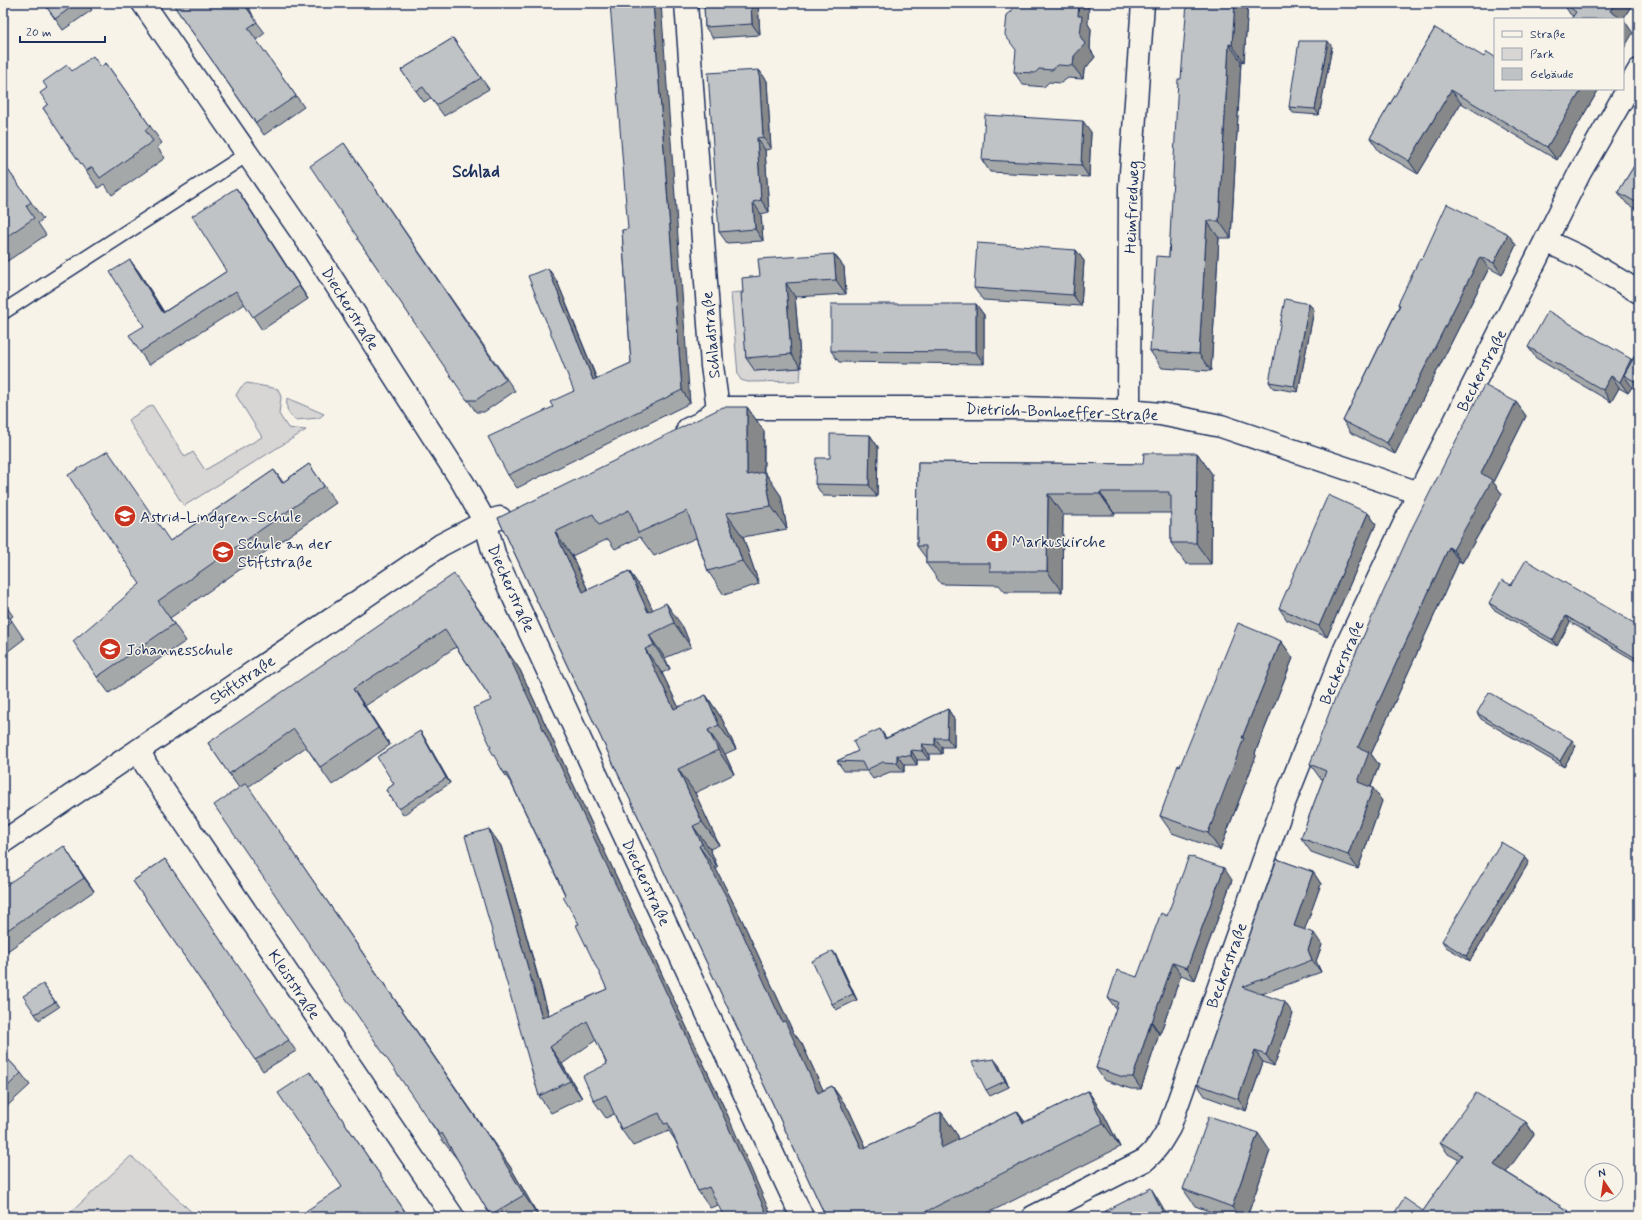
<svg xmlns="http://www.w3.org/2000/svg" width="1642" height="1220" viewBox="0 0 1642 1220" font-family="Mynerve,sans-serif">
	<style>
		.green { fill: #d7d6d4; stroke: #798299 }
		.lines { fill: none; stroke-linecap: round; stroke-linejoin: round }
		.service-casing { stroke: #1b2f5e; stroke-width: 17 }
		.minor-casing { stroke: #1b2f5e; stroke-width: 25 }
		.service { stroke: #f7f3e8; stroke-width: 14 }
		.minor { stroke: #f7f3e8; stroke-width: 22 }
		.wall { fill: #a5a8a9; stroke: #1b2f5e }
		.shaded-wall { fill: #86888a; stroke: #1b2f5e }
		.building { fill: #c0c3c5; stroke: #1b2f5e }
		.labels { text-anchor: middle; stroke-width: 3; stroke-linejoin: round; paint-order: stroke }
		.street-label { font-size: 16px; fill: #1b2f5e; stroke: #f7f3e8 }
		.poi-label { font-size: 16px; fill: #1b2f5e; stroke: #f7f3e8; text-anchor: start }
		.neighbourhood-label { font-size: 17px; font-weight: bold; fill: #1b2f5e; stroke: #f7f3e8 }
	</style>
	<rect width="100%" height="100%" fill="#f7f3e8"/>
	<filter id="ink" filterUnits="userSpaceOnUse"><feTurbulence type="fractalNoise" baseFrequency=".025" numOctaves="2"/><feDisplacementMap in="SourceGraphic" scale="8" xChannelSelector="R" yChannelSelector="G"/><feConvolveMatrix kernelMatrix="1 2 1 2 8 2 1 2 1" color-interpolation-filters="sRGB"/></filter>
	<g filter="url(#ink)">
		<g class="green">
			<polygon points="751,291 755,371 801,368 800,381 748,382 741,380 738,375 731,293"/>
			<polygon points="247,383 278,389 281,397 279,414 288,428 306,430 184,506 128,420 152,405 185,457 193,452 205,470 262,437 236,395 241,387"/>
			<path d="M287 398 324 414 319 418 295 420C287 413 286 409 287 398Z"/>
			<polygon points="131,1156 197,1217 66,1217"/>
		</g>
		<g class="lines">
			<g class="service-casing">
				<polyline id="service" points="3,312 249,153"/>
			</g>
			<g class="minor-casing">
				<g id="minor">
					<polyline points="143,3 315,252 463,483 485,522 495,557 802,1217"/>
					<polyline points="686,3 712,366 718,408"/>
					<polyline points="1546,241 1578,256 1639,292"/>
					<polyline points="718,408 1017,408 1129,411 1160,414 1221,426 1419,493"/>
					<polyline points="1129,411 1130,187 1143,3"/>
					<polyline points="688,429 701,423 718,408"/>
					<polyline points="139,750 146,765 453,1217"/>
					<polyline points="3,842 441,545 485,522 500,518"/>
					<path d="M1033 1217 1145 1160C1156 1151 1162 1140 1169 1128L1284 803 1345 649 1419 493 1580 172 1639 70"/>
				</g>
			</g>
			<use href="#service" class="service"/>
			<use href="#minor" class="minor"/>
		</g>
		<g class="wall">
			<polygon points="44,3 87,3 92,10 63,30"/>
			<polygon points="172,3 247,3 253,17 265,33 256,40 304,107 264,135"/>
			<polygon points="704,3 758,3 760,35 713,38 705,27"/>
			<polygon points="1248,3 1244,62 1241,61 1231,238 1219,238 1211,371 1162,368 1150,351 1169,257 1181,79"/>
			<polygon points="1563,3 1633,3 1623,19 1571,19 1573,16 1570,14"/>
			<polygon points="1088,24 1091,29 1090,49 1095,57 1084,70 1083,79 1068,78 1061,83 1049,82 1044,87 1023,85 1014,72"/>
			<polygon points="1435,28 1495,89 1599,89 1557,160 1461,103 1418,174 1379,151 1370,138"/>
			<polygon points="453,38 489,89 444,116 431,98 424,102 401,70"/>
			<polygon points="1332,47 1319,115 1293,113 1289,107"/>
			<polygon points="106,63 162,143 157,147 165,158 112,195 104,184 98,188 43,108 48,104 72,71 101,67"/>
			<polygon points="759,70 767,81 771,149 765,150 769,212 761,214 763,241 727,243 719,232"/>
			<polygon points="1091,132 1089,177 990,172 982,160"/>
			<polygon points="344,143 515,391 484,412 476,412 357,238 358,238"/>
			<polygon points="1639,158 1639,211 1627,204 1618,192"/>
			<polygon points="3,163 43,219 38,223 46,235 3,264"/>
			<polygon points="236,188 245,201 308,299 262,330 245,304 149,365 140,352 144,326 130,260 139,272 164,312 227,271"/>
			<polygon points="622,230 690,403 517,488 508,475 553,407 574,391 557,281 597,379 631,363"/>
			<polygon points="1516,245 1502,275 1489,268 1395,454 1351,433 1343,421 1399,306 1398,304 1422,259"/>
			<polygon points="1076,250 1084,261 1081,306 983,300 974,288"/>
			<polygon points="834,254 844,267 846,294 795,297 801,368 755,371 746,358 743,293 760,276"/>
			<polygon points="976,304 984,315 984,364 839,362 831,351"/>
			<polygon points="1309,304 1314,310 1298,392 1273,388 1269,382"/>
			<polygon points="1528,347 1631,359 1632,360 1639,349 1639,391 1632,387 1628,393 1619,388 1611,402 1536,358"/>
			<polygon points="1516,402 1526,416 1493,482 1502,494 1462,563 1459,561 1371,754 1379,765 1371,787 1382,801 1358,869 1311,852 1301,838 1323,779 1320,778 1310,764"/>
			<polygon points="747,407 764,431 764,472 781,496 787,529 743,537 759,584 724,595 708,571 696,538 654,556 640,537 615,549 608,539 572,556 588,590 629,571 646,595 652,609 683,627 691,647 665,658 670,669 662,673 679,708 706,695 722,719 736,749 725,754 734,774 695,793 719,845 710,849 718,868 716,869 742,920 793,1032 802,1044 823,1090 832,1086 849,1110 866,1147 941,1112 958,1136 958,1140 1017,1111 1025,1122 1088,1091 1104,1115 1120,1147 980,1217 826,1217 498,518"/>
			<polygon points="870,435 878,447 877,497 823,496 815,484 830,458"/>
			<polygon points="1197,453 1212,474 1211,564 1186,564 1171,543 1171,513 1114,513 1115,515 1063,515 1062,592 1005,592 999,585 941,584 926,563 926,558 917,546 918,462 1143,464"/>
			<polygon points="309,464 336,503 170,618 186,641 109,693 97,677 140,584 170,541 274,470 283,482"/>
			<polygon points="1368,513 1376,524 1327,637 1287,620 1279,608"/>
			<polygon points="1511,585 1639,626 1639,663 1570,622 1557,646 1493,609 1489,603"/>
			<polygon points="466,591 520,670 728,1116 718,1205 710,1208 698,1191 675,1140 669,1131 633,1146 621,1129 614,1114 606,1118 594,1101 607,1064 596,1040 562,1064 582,1098 551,1113 539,1096 489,829 501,846 549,1015 607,989 579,924 512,785 504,773 491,747 492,700 456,647 365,706 390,745 332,785 306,747 248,787 511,1168 539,1217 491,1217 490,1215 457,1159 443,1141 426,1116 239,788 208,743"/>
			<polygon points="3,602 13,616 10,618 24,639 3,655"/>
			<polygon points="1281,641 1293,658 1255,753 1256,756 1220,850 1172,833 1160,816 1180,766"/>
			<polygon points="948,709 954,719 954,747 942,747 942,754 929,754 929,760 917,760 917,765 904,765 904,772 890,772 873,779 867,771 844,771 837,761"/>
			<polygon points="1477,713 1576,746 1564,767 1481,719"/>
			<polygon points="420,731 424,737 450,783 403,815 386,790 394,784"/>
			<polygon points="1525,857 1529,862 1470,961 1446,947 1442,941"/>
			<polygon points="165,859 296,1051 263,1071 133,881"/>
			<polygon points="1277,859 1313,872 1321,884 1304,930 1322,945 1316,961 1321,972 1262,994 1293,1014 1274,1066 1263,1062 1246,1111 1205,1096 1197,1084"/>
			<polygon points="73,860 94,891 3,954 3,887"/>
			<polygon points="1232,880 1195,980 1181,975 1160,1034 1159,1034 1141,1089 1131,1089 1104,1080 1096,1068 1116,1009 1108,998 1137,977 1167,916"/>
			<polygon points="833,951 837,957 857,1000 836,1010 832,1004"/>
			<polygon points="43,984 59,1007 39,1020 35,1014"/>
			<polygon points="3,1054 21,1073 30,1085 5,1108 3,1106"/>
			<polygon points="999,1065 1009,1087 990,1096 986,1090"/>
			<polygon points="310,1072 409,1217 310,1217 342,1187"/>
			<polygon points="1526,1122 1534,1134 1506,1172 1568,1211 1573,1217 1392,1217 1423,1211 1459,1160 1448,1154 1440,1142"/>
			<polygon points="1270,1151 1247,1217 1225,1217 1195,1206 1183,1189"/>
		</g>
		<g class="shaded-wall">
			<polygon points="244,3 247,3 254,18 246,7"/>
			<polygon points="653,3 661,3 690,403 682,390"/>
			<polygon points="751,3 758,3 760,35 752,24"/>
			<polygon points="1079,3 1089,3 1088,24 1091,29 1090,49 1095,57 1084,70 1083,79 1073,66"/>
			<polygon points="1235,3 1248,3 1244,62 1232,45"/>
			<polygon points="1615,3 1633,3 1623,19 1615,19 1610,11"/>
			<polygon points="1624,20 1633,33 1623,50 1623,21"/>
			<polygon points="1328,41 1332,47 1319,115 1315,109"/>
			<polygon points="1229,44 1241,61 1231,238 1219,221"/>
			<polygon points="759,70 767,81 771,149 763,137"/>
			<polygon points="1582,89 1599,89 1557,160 1547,147"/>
			<polygon points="1451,90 1461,103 1418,174 1409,161"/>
			<polygon points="1083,121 1091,132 1089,177 1081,165"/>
			<polygon points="757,138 765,150 769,212 761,200"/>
			<polygon points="236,188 245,201 308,299 299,286"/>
			<polygon points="753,202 761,214 763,241 755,229"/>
			<polygon points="1207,221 1219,238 1211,371 1199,354"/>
			<polygon points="1508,234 1516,245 1502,275 1494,263"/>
			<polygon points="1076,250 1084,261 1081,306 1073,295"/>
			<polygon points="834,254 844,267 846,294 836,280"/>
			<polygon points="1480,257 1489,268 1395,454 1387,443"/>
			<polygon points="130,260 139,272 172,326 163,313"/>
			<polygon points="548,268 557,281 602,393 593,380"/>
			<polygon points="786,283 795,297 801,368 791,354"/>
			<polygon points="976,304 984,315 984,364 976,352"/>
			<polygon points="1309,304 1314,310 1298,392 1294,386"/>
			<polygon points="1631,359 1639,370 1624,375 1632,387 1628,393 1620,382"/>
			<polygon points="1611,376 1619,388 1611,402 1603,390"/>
			<polygon points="1516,402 1526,416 1493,482 1502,494 1462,563 1453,550 1481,473"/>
			<polygon points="747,407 764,431 763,499 747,475"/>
			<polygon points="870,435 878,447 877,497 869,485"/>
			<polygon points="1197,453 1212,474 1211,564 1196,543"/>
			<polygon points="765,472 781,496 787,529 771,506"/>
			<polygon points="1100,492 1114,513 1115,515 1100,494"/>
			<polygon points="1048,494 1063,515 1062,592 1047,571"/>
			<polygon points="726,513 743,537 759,584 742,561"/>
			<polygon points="1368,513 1376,524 1327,637 1319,626"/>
			<polygon points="555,532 572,556 600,616 583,592"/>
			<polygon points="1449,547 1459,561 1371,754 1379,765 1367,796 1358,782 1358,747"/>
			<polygon points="629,571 646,595 662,629 648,612"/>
			<polygon points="466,591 520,670 728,1116 772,1217 768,1217"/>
			<polygon points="666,603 683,627 691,647 674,623"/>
			<polygon points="1566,616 1570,622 1557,646 1553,640"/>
			<polygon points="649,635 665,658 670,669 654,645"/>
			<polygon points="1281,641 1293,658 1255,753 1256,756 1220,850 1208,833 1242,738"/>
			<polygon points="645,649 662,673 691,733 674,709"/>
			<polygon points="353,689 365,706 390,745 378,728"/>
			<polygon points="706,695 722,719 736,749 719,725"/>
			<polygon points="948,709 954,719 954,747 947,738"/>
			<polygon points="880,729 887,739 885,739"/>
			<polygon points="708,730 725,754 734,774 718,750"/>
			<polygon points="420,731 424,737 450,783 446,778"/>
			<polygon points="935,738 942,747 942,754 935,745"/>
			<polygon points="1572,740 1576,746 1564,767 1560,761"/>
			<polygon points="922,744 929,754 929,760 922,751"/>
			<polygon points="911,750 917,760 917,765 911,756"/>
			<polygon points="897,755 904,765 904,772 897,763"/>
			<polygon points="678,769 695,793 719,845 702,822"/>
			<polygon points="1373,788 1382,801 1358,869 1348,855"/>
			<polygon points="263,808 511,1168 539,1217 524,1195"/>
			<polygon points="693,826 710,849 718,868 702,844"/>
			<polygon points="489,829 501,846 554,1035 542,1018"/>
			<polygon points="64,846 73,860 94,891 84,878"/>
			<polygon points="699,846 716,869 742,920 793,1032 802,1044 835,1116 818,1093 782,1022"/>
			<polygon points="1525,857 1529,862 1470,961 1466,956"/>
			<polygon points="1224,868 1232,880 1195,980 1187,968"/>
			<polygon points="1313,872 1321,884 1302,937 1294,926"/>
			<polygon points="1314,933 1322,945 1316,961 1321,972 1312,960 1308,950"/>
			<polygon points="833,951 837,957 857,1000 853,994"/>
			<polygon points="1173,963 1181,975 1160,1034 1152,1022"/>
			<polygon points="1285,1002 1293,1014 1274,1066 1266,1055"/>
			<polygon points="1151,1022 1159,1034 1141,1089 1133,1077"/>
			<polygon points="550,1047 562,1064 582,1098 570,1081"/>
			<polygon points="1255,1051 1263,1062 1246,1111 1238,1099"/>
			<polygon points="994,1059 999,1065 1009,1087 1005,1081"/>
			<polygon points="832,1086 849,1110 878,1173 862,1149"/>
			<polygon points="1088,1091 1104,1115 1120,1147 1103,1123"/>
			<polygon points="1017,1111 1033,1134 1023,1123"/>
			<polygon points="941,1112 958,1136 958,1172 941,1148"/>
			<polygon points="1526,1122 1534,1134 1503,1177 1494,1165"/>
			<polygon points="1258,1133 1270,1151 1247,1217 1239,1217 1232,1207"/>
			<polygon points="1151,1188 1161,1204 1168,1217 1165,1217"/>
			<polygon points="1568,1211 1573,1217 1564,1217"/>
		</g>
		<g class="building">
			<polygon points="44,3 77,3 55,19"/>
			<polygon points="172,3 244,3 246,7 257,22 248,28 296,96 256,123"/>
			<polygon points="610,3 653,3 682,390 508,475 488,437 553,407 550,402 574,391 528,276 548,268 593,380 631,363 622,230 628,229"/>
			<polygon points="704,3 751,3 752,24 705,27"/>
			<polygon points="1012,3 1079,3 1078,16 1082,16 1080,36 1085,44 1074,56 1073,66 1058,65 1052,70 1039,69 1035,73 1014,72 1016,50 1005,35 1007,15 1012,11"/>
			<polygon points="1187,3 1235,3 1232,45 1229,44 1219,221 1207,221 1199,354 1150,351 1156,256 1169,257 1178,79 1181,79"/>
			<polygon points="1564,3 1615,3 1610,11 1622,19 1571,19 1576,12"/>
			<polygon points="1435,28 1484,57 1487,52 1495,57 1495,89 1582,89 1547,147 1451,90 1409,161 1370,138"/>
			<polygon points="453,38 481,78 436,105 423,87 416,91 401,70"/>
			<polygon points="1299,41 1328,41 1315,109 1289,107"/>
			<polygon points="93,56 101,67 106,63 150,126 145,130 153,141 100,178 92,167 86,171 69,147 43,108 48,104 40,93 47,88 43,82 67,65 72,71"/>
			<polygon points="759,70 763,137 757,138 761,200 753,202 755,229 719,232 708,73"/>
			<polygon points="1639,102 1639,109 1636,107"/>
			<polygon points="985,115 1083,121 1081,165 982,160"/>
			<polygon points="344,143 506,380 476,400 467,400 357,238 358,238 310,166"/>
			<polygon points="1639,158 1639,204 1618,192"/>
			<polygon points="3,163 31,202 26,206 34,218 3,239"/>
			<polygon points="236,188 299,286 253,317 236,291 140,352 129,335 144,326 110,272 130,260 163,313 227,271 192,216"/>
			<polygon points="1447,204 1508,234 1494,263 1480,257 1387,443 1343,421 1400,305 1398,304 1420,258 1422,259"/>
			<polygon points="977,243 1076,250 1073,295 974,288"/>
			<polygon points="834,254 836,280 786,283 791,354 746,358 741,293 743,293 742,278 760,276 758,259"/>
			<polygon points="1285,299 1309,304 1294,386 1269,382"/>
			<polygon points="831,304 976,304 976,352 831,351"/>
			<polygon points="1548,311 1631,359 1620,382 1611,376 1603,390 1528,347"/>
			<polygon points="1639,349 1639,384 1624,375"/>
			<polygon points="1484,385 1516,402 1481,473 1492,480 1453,550 1449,547 1358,747 1369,752 1358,782 1373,788 1348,855 1301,838 1326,771 1310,764 1331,708 1413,526"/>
			<polygon points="723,407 747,407 747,475 765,472 771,506 726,513 742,561 708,571 687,511 638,533 629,510 599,525 593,514 555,532 583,592 629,571 648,612 666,603 674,623 649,635 654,645 645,649 674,709 706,695 719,725 708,730 718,750 678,769 702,822 693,826 702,844 699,846 726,896 782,1022 785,1021 818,1093 832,1086 862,1149 941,1112 941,1148 1017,1111 1023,1123 1088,1091 1103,1123 915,1217 826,1217 498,518"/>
			<polygon points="830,434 870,435 869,485 815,484 816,458 830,458"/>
			<polygon points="108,451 170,541 274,470 282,483 309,464 324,486 158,601 174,624 97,677 73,641 140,584 68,475"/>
			<polygon points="1144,453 1197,453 1196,543 1171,543 1171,495 1169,495 1169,492 1100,492 1100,494 1048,494 1047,571 990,571 990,563 926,563 926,546 917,546 918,462 1143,464"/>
			<polygon points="1328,495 1368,513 1319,626 1279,608"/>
			<polygon points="1526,560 1639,626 1639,660 1566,616 1553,640 1489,603 1502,580 1511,585"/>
			<polygon points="454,574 507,652 716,1099 768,1217 724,1217 709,1187 698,1191 668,1123 664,1124 659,1113 621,1129 606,1095 594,1101 583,1076 607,1064 587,1021 550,1047 570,1081 539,1096 465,836 489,829 542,1018 607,989 576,925 579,924 563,897 566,896 506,772 504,773 489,747 491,747 473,708 492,700 445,630 353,689 378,728 320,767 294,729 229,774 208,743"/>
			<polygon points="3,610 12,621 3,629"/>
			<polygon points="1238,623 1281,641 1242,738 1244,738 1208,833 1160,816 1178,765 1180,766"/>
			<polygon points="1489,692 1572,740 1560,761 1477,713"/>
			<polygon points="948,709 947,738 935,738 935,745 922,744 922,751 911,750 911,756 897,755 897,763 883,762 866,770 862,762 837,761 858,751 853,741 880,729 885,739"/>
			<polygon points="420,731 446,778 399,809 386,790 394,784 377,757"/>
			<polygon points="246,783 493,1143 524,1195 490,1215 442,1133 440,1135 426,1116 214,805"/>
			<polygon points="1501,842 1525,857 1466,956 1442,941"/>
			<polygon points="64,846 84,878 3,933 3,887"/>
			<polygon points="1189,856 1224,868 1187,968 1173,963 1152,1022 1151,1022 1133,1077 1123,1077 1096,1068 1118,1002 1108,998 1117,970 1137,977 1161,913 1167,916"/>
			<polygon points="165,859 289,1040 255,1060 133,881"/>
			<polygon points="1277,859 1313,872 1294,926 1314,933 1308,950 1312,960 1242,987 1285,1002 1266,1055 1255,1051 1238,1099 1197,1084"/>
			<polygon points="833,951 853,994 832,1004 812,961"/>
			<polygon points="43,984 55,1002 35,1014 23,996"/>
			<polygon points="3,1054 21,1073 3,1091"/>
			<polygon points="994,1059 1005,1081 986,1090 972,1062"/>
			<polygon points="310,1072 402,1207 408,1217 362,1217 359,1211 350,1217 310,1217 306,1211 342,1187 278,1093"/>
			<polygon points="1476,1093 1526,1122 1494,1165 1568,1211 1564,1217 1392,1217 1404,1198 1423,1211 1462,1155 1440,1142"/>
			<polygon points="1209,1116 1258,1133 1232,1207 1183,1189"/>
			<polygon points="1151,1188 1165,1217 1094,1217"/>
		</g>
	</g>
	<defs>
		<g id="school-disc" transform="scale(1.15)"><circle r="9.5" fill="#c8321e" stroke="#f7f3e8"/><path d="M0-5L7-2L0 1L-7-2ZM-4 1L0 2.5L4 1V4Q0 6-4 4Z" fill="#fff"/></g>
		<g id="church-disc" transform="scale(1.15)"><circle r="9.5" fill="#c8321e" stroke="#f7f3e8"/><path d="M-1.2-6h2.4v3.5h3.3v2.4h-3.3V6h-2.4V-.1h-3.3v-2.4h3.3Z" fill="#fff"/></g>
	</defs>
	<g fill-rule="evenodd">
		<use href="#school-disc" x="125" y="516"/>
		<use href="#church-disc" x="997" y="541"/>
		<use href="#school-disc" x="223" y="552"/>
		<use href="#school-disc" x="110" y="649"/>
	</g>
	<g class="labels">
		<g class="street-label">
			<text transform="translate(1131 207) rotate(-88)" y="6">Heimfriedweg</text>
			<text transform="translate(351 308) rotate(58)" y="6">Dieckerstraße</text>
			<text transform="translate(710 335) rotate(-95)" y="6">Schladstraße</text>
			<text transform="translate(1481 370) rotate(-63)" y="6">Beckerstraße</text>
			<text transform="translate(1062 411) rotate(2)" y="6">Dietrich-Bonhoeffer-Straße</text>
			<text transform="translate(512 588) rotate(66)" y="6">Dieckerstraße</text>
			<text transform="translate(1341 662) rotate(-67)" y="6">Beckerstraße</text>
			<text transform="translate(242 679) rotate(-34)" y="6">Stiftstraße</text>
			<text transform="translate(647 882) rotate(65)" y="6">Dieckerstraße</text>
			<text transform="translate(1226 965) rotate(-70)" y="6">Beckerstraße</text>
			<text transform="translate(295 984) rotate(56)" y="6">Kleiststraße</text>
		</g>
		<g class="poi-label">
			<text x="140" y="522">Astrid-Lindgren-Schule</text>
			<text x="1012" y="547">Markuskirche</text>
			<text x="238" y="549">Schule an der<tspan x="238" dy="18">Stiftstraße</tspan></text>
			<text x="126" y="655">Johannesschule</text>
		</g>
		<g class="neighbourhood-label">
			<text x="476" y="177">Schlad</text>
		</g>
	</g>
	<rect width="1642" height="1220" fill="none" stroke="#f7f3e8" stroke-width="16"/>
	<rect x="8" y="8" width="1626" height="1204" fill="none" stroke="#1b2f5e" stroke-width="1.5" filter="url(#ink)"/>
	<rect x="1494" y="18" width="130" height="72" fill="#f7f3e8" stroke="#9fa5b1"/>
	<rect x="1502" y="31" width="20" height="6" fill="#f7f3e8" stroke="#9fa5b1"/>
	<text x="1530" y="38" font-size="12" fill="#1b2f5e">Straße</text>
	<rect x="1502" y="48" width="20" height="12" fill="#d7d6d4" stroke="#9fa5b1"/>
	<text x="1530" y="58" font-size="12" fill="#1b2f5e">Park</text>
	<rect x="1502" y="68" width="20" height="12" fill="#c0c3c5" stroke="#9fa5b1"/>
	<text x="1530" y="78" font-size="12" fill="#1b2f5e">Gebäude</text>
	<g transform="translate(1604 1182) rotate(347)"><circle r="19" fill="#f7f3e8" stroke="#9fa5b1"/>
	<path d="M0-3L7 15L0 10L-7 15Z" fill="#c8321e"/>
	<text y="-6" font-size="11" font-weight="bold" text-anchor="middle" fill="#1b2f5e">N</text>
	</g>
	<path d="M20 36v6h85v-6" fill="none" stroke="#1b2f5e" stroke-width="2"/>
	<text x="26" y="36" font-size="12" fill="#1b2f5e" stroke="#f7f3e8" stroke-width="3" paint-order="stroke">20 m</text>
</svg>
